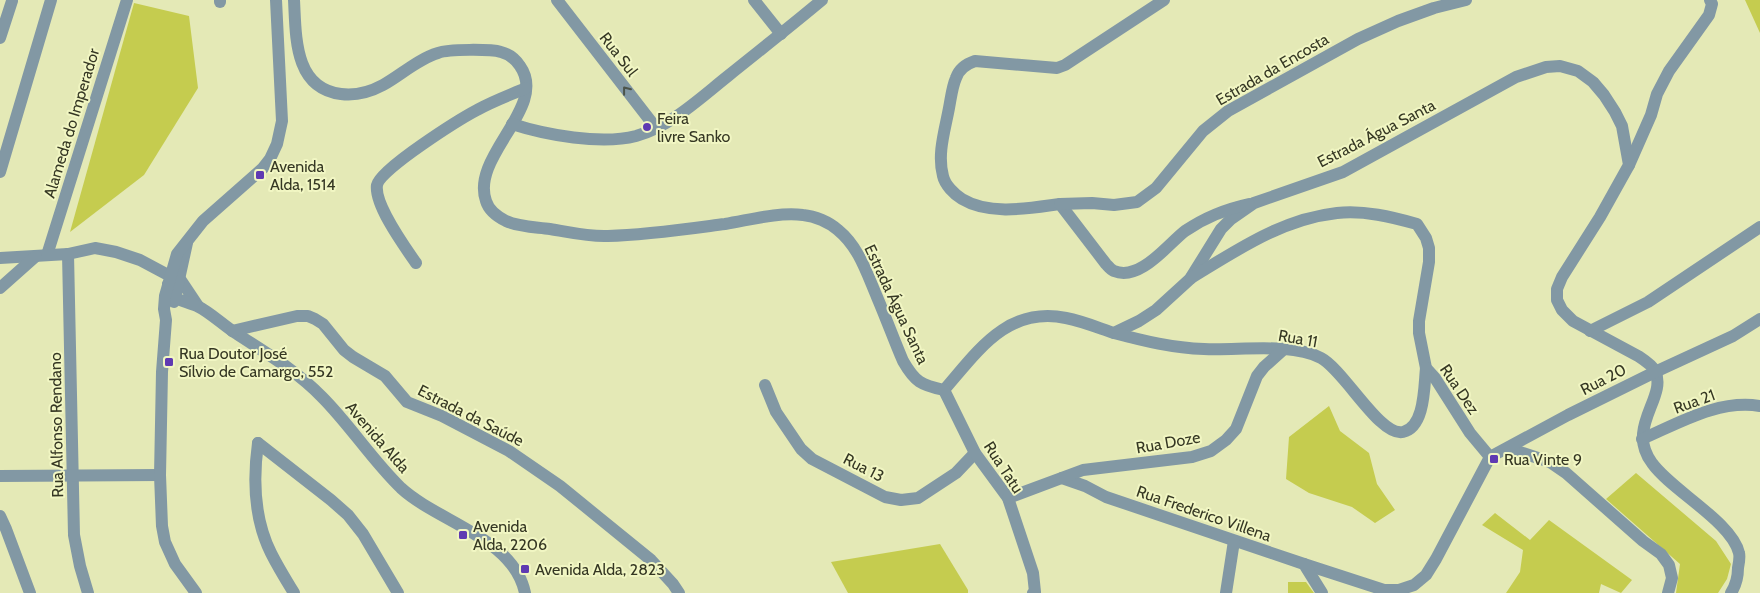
<svg xmlns="http://www.w3.org/2000/svg" width="1760" height="593" viewBox="0 0 1760 593" font-family="Cabin,sans-serif">
	<style>
		.green { fill: #c5cc4f }
		.lines { fill: none; stroke-linecap: round; stroke-linejoin: round }
		.minor { stroke: #8298a4; stroke-width: 12 }
		.oneway { stroke: #4c544a }
		.poi-dot { fill: #5f3ab2; stroke: #f1f6c3; stroke-width: 2 }
		.labels { text-anchor: middle; stroke-width: 4; stroke-linejoin: round; paint-order: stroke }
		.street-label { font-size: 16px; fill: #353723; stroke: #f1f6c3 }
		.poi-label { font-size: 16px; fill: #353723; stroke: #f1f6c3; text-anchor: start }
	</style>
	<rect width="100%" height="100%" fill="#e4e9b6"/>
	<g class="green">
		<polygon points="1745,0 1760,0 1760,33"/>
		<polygon points="134,3 189,16 198,88 144,175 70,232"/>
		<polygon points="1329,406 1340,431 1369,453 1377,484 1395,510 1375,523 1352,507 1309,493 1286,479 1289,437"/>
		<polygon points="1636,473 1716,541 1731,564 1727,579 1718,593 1676,593 1680,564 1606,499"/>
		<polygon points="1495,513 1530,540 1549,520 1632,580 1621,593 1601,584 1599,593 1506,593 1520,572 1523,550 1482,525"/>
		<polygon points="940,544 968,590 968,593 848,593 831,562"/>
		<polygon points="1288,582 1306,582 1314,593 1288,593"/>
	</g>
	<g class="lines">
		<g class="minor">
			<path d="M294 0C296 37 294 88 341 94 357 96 370 92 383 85 401 75 418 59 438 53 448 49 491 49 501 52 509 54 516 60 520 66 549 107 470 156 486 201 489 211 498 217 506 221 519 227 536 227 550 229 569 232 589 237 608 236 647 235 687 229 725 224 750 220 777 212 803 215 815 216 829 222 838 230 859 247 867 274 877 297 886 318 894 340 903 361 915 382 921 385 944 390 978 351 1007 306 1066 318 1082 321 1099 328 1114 333L1139 321 1156 310 1190 279 1221 229 1231 219 1254 203 1343 172 1516 77 1546 67 1560 66 1578 71 1593 82 1604 95 1615 112 1622 126 1629 165 1600 217 1562 277 1557 289V300L1562 310 1573 321 1638 356C1644 360 1652 365 1655 371 1668 397 1625 427 1652 463 1671 490 1732 522 1739 553 1740 557 1739 563 1738 568 1738 577 1736 585 1731 593"/>
			<polyline points="557,0 656,128"/>
			<polyline points="754,0 781,34"/>
			<path d="M1164 0 1065 65 1057 68 975 61C966 64 959 69 956 78 952 87 951 98 949 108 945 130 937 154 943 176 945 185 954 194 962 199 990 216 1030 208 1060 204L1106 264C1108 266 1111 270 1114 271 1140 282 1168 244 1185 231 1204 218 1226 209 1249 204"/>
			<polyline points="220,2 220,0"/>
			<polyline points="0,38 12,1"/>
			<path d="M512 124C546 135 601 145 636 136 671 126 699 99 728 76 759 51 791 26 822 0"/>
			<polyline points="1629,165 1651,115 1657,94 1669,71 1709,15 1712,4 1710,0"/>
			<polyline points="0,172 51,0"/>
			<polyline points="1060,204 1092,203 1114,205 1137,202 1156,188 1203,131 1228,111 1358,39 1398,21 1434,8 1466,0"/>
			<polyline points="68,254 74,535 80,566 88,593"/>
			<polyline points="47,255 127,0"/>
			<polyline points="0,258 68,254 95,248 116,252 140,260 170,276"/>
			<path d="M416 263C405 247 374 205 377 185 380 169 460 119 477 110 493 101 510 95 526 88"/>
			<path d="M1191 278C1237 250 1282 219 1337 213 1364 210 1392 217 1417 224L1426 238 1429 248V262L1419 321V333L1426 368 1435 378 1470 433 1490 457 1436 559 1426 575 1414 585 1399 590H1384L1304 564"/>
			<polyline points="180,279 198,306"/>
			<path d="M168 284 175 298C182 301 190 303 197 306 210 312 224 326 237 334 266 353 297 371 322 397 350 425 372 460 401 488 438 522 514 538 525 593"/>
			<polyline points="0,288 36,256"/>
			<polyline points="174,302 187,243"/>
			<polyline points="232,331 297,316 308,316 315,319 323,324 344,350 353,357 385,376 407,402 442,416 509,451 560,486 651,560 673,584 679,593"/>
			<polyline points="1590,331 1648,302 1760,227"/>
			<path d="M1114 333C1144 341 1173 348 1204 349 1237 351 1291 342 1321 358 1344 370 1380 437 1403 432 1425 427 1424 387 1426 368"/>
			<polyline points="765,385 776,412 801,449 812,459 885,497 901,500 918,498 956,473 975,453"/>
			<polyline points="944,390 975,453 1008,498 1033,573 1035,592 1033,593"/>
			<path d="M1642 439C1679 423 1719 399 1760 406"/>
			<polyline points="258,443 331,500 348,515 363,534 398,593"/>
			<path d="M258 443C253 479 254 519 271 553 278 567 286 580 294 593"/>
			<polyline points="1508,448 1550,462 1566,473 1643,541 1661,554 1669,565 1672,578 1668,593"/>
			<polyline points="1490,457 1568,415 1655,372 1733,336 1760,319"/>
			<polyline points="0,476 160,475"/>
			<polyline points="1062,478 1085,486 1106,497 1304,564 1322,593"/>
			<polyline points="1008,498 1083,470 1192,457 1211,451 1226,440 1236,429 1257,376 1264,367 1284,349"/>
			<polyline points="0,516 6,529 30,593"/>
			<polyline points="196,593 175,564 165,542 162,526 160,475 162,372 166,320 164,309 165,296 177,254 203,221 263,168 270,159 277,144 282,121 276,0"/>
			<polyline points="1226,593 1234,541"/>
		</g>
	</g>
	<defs><path id="oneway-chevron" d="M-2-3.5L2.5 0L-2 3.5" fill="none" stroke-width="1.6" stroke-linecap="round" stroke-linejoin="round" transform="scale(1.25)"/></defs>
	<use class="oneway" href="#oneway-chevron" transform="translate(626 90) rotate(-128)"/>
	<g class="poi-dot">
		<circle cx="647" cy="127" r="5"/>
		<rect x="255" y="170" width="10" height="10" rx="2.5"/>
		<rect x="164" y="357" width="10" height="10" rx="2.5"/>
		<rect x="1489" y="454" width="10" height="10" rx="2.5"/>
		<rect x="458" y="530" width="10" height="10" rx="2.5"/>
		<rect x="520" y="564" width="10" height="10" rx="2.5"/>
	</g>
	<g class="labels">
		<g class="street-label">
			<text transform="translate(619 54) rotate(52)" y="6">Rua Sul</text>
			<text transform="translate(1272 69) rotate(-30)" y="6">Estrada da Encosta</text>
			<text transform="translate(71 123) rotate(-73)" y="6">Alameda do Imperador</text>
			<text transform="translate(1376 133) rotate(-27)" y="6">Estrada Água Santa</text>
			<text transform="translate(897 304) rotate(65)" y="6">Estrada Água Santa</text>
			<text transform="translate(1298 338) rotate(10)" y="6">Rua 11</text>
			<text transform="translate(1603 379) rotate(-27)" y="6">Rua 20</text>
			<text transform="translate(1460 389) rotate(56)" y="6">Rua Dez</text>
			<text transform="translate(1694 401) rotate(-20)" y="6">Rua 21</text>
			<text transform="translate(471 415) rotate(27)" y="6">Estrada da Saúde</text>
			<text transform="translate(56 425) rotate(-91)" y="6">Rua Alfonso Rendano</text>
			<text transform="translate(378 437) rotate(49)" y="6">Avenida Alda</text>
			<text transform="translate(1168 442) rotate(-10)" y="6">Rua Doze</text>
			<text transform="translate(864 467) rotate(27)" y="6">Rua 13</text>
			<text transform="translate(1004 467) rotate(57)" y="6">Rua Tatu</text>
			<text transform="translate(1204 513) rotate(19)" y="6">Rua Frederico Villena</text>
		</g>
		<g class="poi-label">
			<text x="657" y="124">Feira<tspan x="657" dy="18">livre Sanko</tspan></text>
			<text x="270" y="172">Avenida<tspan x="270" dy="18">Alda, 1514</tspan></text>
			<text x="179" y="359">Rua Doutor José<tspan x="179" dy="18">Sílvio de Camargo, 552</tspan></text>
			<text x="1504" y="465">Rua Vinte 9</text>
			<text x="473" y="532">Avenida<tspan x="473" dy="18">Alda, 2206</tspan></text>
			<text x="535" y="575">Avenida Alda, 2823</text>
		</g>
	</g>
</svg>
